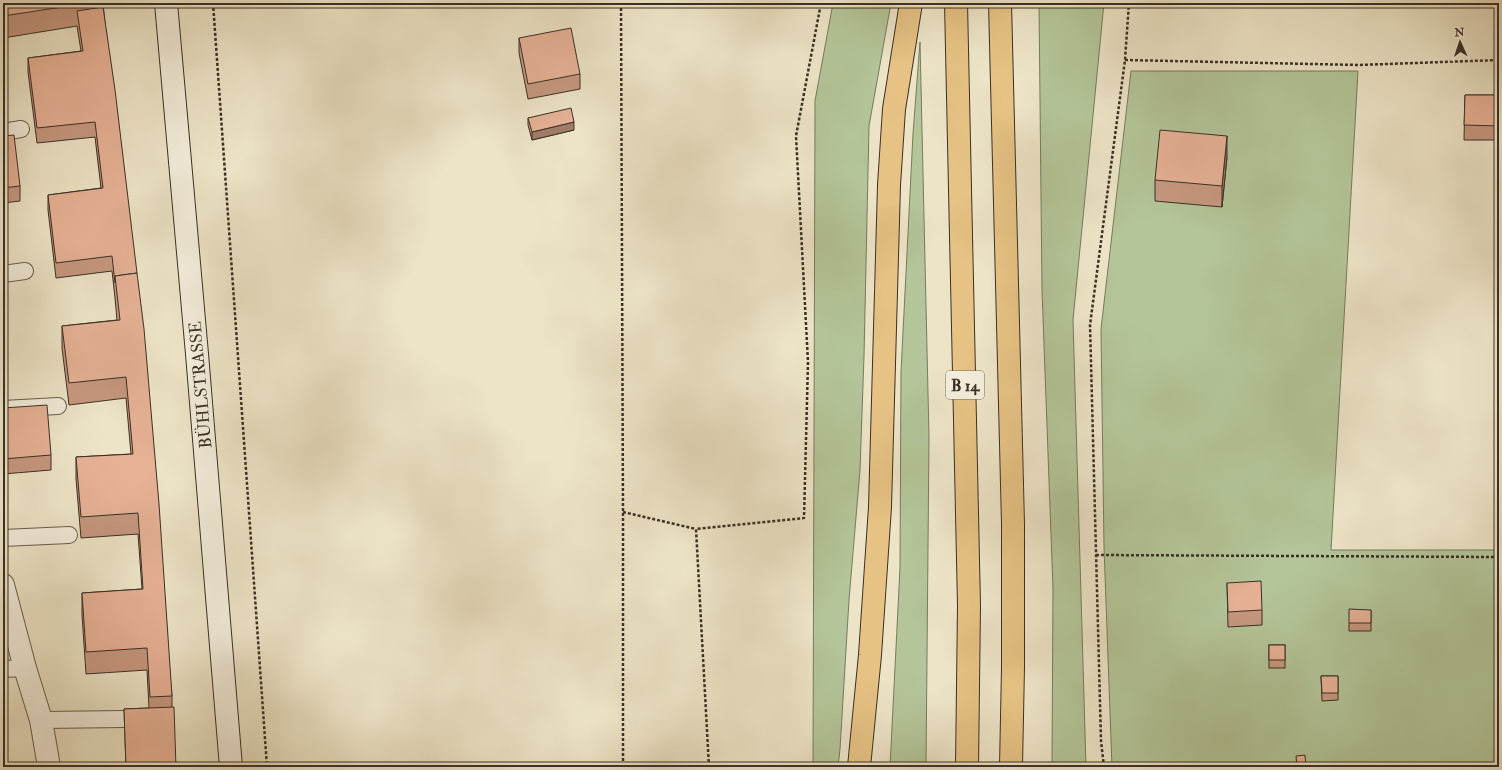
<svg xmlns="http://www.w3.org/2000/svg" width="1502" height="770" viewBox="0 0 1502 770" font-family="'IM FELL Double Pica',serif">
	<style>
		.green { fill: #b3c599; stroke: #767a5f }
		.lines { fill: none; stroke-linecap: round; stroke-linejoin: round }
		.lane-casing { stroke: #675d4e; stroke-width: 18 }
		.street-casing { stroke: #675d4e; stroke-width: 24 }
		.secondary-casing { stroke: #3a3025; stroke-width: 24 }
		.highway-casing { stroke: #3a3025; stroke-width: 24 }
		.path { stroke: #3a3025; stroke-width: 2.5; stroke-dasharray: 3 2; stroke-linecap: butt }
		.lane { stroke: #f3eddb; stroke-width: 16 }
		.street { stroke: #f3eddb; stroke-width: 22 }
		.secondary { stroke: #f3eddb; stroke-width: 22 }
		.highway { stroke: #e6c284; stroke-width: 22 }
		.wall { fill: #c69880; stroke: #3a3025 }
		.shaded-wall { fill: #a17c68; stroke: #3a3025 }
		.building { fill: #e6b195; stroke: #3a3025 }
		.labels { text-anchor: middle; stroke-width: 3.5; stroke-linejoin: round; paint-order: stroke }
		.shield { fill: #f3eddb; stroke: #72695c; stroke-width: 1 }
		.shield-label { font-size: 16px; font-weight: bold; fill: #3a3025 }
		.street-label { font-size: 17px; fill: #3a3025; stroke: #f3eddb }
	</style>
	<rect width="100%" height="100%" fill="#ede4c7"/>
	<filter id="stains"><feTurbulence type="fractalNoise" baseFrequency=".005" numOctaves="4"/><feColorMatrix values="0 0 0 0 .2 0 0 0 0 .09 0 0 0 0 .02 0 0 0 .5 -.17"/></filter>
	<radialGradient id="worn" r=".72"><stop offset=".6" stop-color="#630" stop-opacity="0"/><stop offset="1" stop-color="#630" stop-opacity=".3"/></radialGradient>
	<g class="green">
		<polygon points="833,3 891,3 869,126 864,356 860,470 849,600 840,749 838,767 813,767 815,101"/>
		<polygon points="1039,3 1104,3 1073,320 1086,767 1052,767 1053,589 1042,290"/>
		<polygon points="920,42 929,437 926,767 890,767 900,568 901,372 913,134"/>
		<polygon points="1131,71 1358,71 1331,550 1499,550 1499,767 1112,767 1104,547 1101,329"/>
	</g>
	<g class="lines">
		<g class="lane-casing">
			<g id="lane">
				<polyline points="3,132 21,129"/>
				<polyline points="3,274 25,271"/>
				<polyline points="3,409 58,406"/>
				<polyline points="3,538 69,535"/>
				<polyline points="3,669 25,668"/>
				<polyline points="41,720 125,719"/>
			</g>
		</g>
		<g class="street-casing">
			<polyline id="street" points="3,585 25,668 41,720 49,767"/>
		</g>
		<g class="secondary-casing">
			<polyline id="secondary" points="166,3 197,354 231,767"/>
		</g>
		<g class="highway-casing">
			<g id="highway">
				<polyline points="956,3 969,606 967,767"/>
				<polyline points="1000,3 1013,524 1013,667 1011,767"/>
				<polyline points="859,767 870,655 880,507 889,185 894,109 911,3"/>
			</g>
		</g>
		<g class="path">
			<polyline points="213,3 267,767"/>
			<polyline points="621,3 623,512 623,767"/>
			<polyline points="1125,60 1359,65 1499,60"/>
			<polyline points="623,512 696,529"/>
			<polyline points="1096,555 1499,557"/>
			<polyline points="709,767 696,529 804,518 808,362 796,136 821,3"/>
			<polyline points="1104,767 1101,741 1090,325 1125,60 1129,3"/>
		</g>
		<use href="#lane" class="lane"/>
		<use href="#street" class="street"/>
		<use href="#secondary" class="secondary"/>
		<use href="#highway" class="highway"/>
	</g>
	<g class="wall">
		<polygon points="3,3 103,3 172,696 172,707 176,767 126,767 124,709 149,708 147,670 86,674 82,615 82,593 142,589 138,534 81,538 76,479 76,457 131,454 126,398 69,405 62,348 62,326 117,320 115,298 112,271 56,278 48,210 48,195 101,188 95,137 37,143 28,72 28,58 81,51 77,26 3,38"/>
		<polygon points="519,38 580,74 580,89 528,99 519,53"/>
		<polygon points="1465,95 1499,95 1499,140 1464,140"/>
		<polygon points="528,118 574,130 532,140 528,125"/>
		<polygon points="3,136 20,186 20,201 3,203"/>
		<polygon points="1227,157 1222,207 1155,201 1155,180"/>
		<polygon points="3,408 51,455 51,470 3,474"/>
		<polygon points="1227,583 1262,610 1262,625 1228,627"/>
		<polygon points="1371,610 1371,631 1349,631 1349,623"/>
		<rect x="1269" y="645" width="16" height="23"/>
		<polygon points="1321,676 1338,676 1338,700 1322,701"/>
	</g>
	<g class="shaded-wall">
		<polygon points="574,122 574,130 532,140 532,132"/>
		<polygon points="1227,136 1227,157 1222,207 1222,186"/>
	</g>
	<g class="building">
		<polygon points="3,3 89,3 3,16"/>
		<polygon points="103,7 115,90 137,273 115,276 115,283 112,256 56,263 48,195 103,188 95,122 37,128 28,58 83,51 77,11"/>
		<polygon points="571,28 580,74 528,84 519,38"/>
		<polygon points="1465,95 1499,95 1499,126 1464,125"/>
		<polygon points="571,108 574,122 532,132 528,118"/>
		<polygon points="1160,130 1227,136 1222,186 1155,180"/>
		<polygon points="14,135 20,186 3,188 3,136"/>
		<polygon points="137,273 144,329 159,504 172,696 150,697 147,648 86,652 82,593 143,589 138,513 81,517 76,457 133,454 126,377 69,383 62,326 120,320 115,276"/>
		<polygon points="47,405 51,455 3,459 3,408"/>
		<polygon points="1261,581 1262,610 1228,612 1227,583"/>
		<polygon points="1349,609 1371,610 1371,623 1349,623"/>
		<rect x="1269" y="645" width="16" height="15"/>
		<polygon points="1321,676 1338,676 1338,693 1322,693"/>
		<polygon points="174,707 176,767 126,767 124,709"/>
		<polygon points="1305,755 1306,767 1297,767 1296,756"/>
	</g>
	<g class="labels">
		<rect class="shield" x="946" y="371" width="38" height="28" rx="3"/>
		<g class="shield-label">
			<text x="965" y="391">B 14</text>
		</g>
		<g class="street-label">
			<text transform="translate(200 385) rotate(-95)" y="6">BÜHLSTRASSE</text>
		</g>
	</g>
	<rect width="1502" height="770" fill="none" stroke="#ede4c7" stroke-width="16"/>
	<rect x="4" y="4" width="1494" height="762" fill="none" stroke="#3a3025" stroke-width="2"/>
	<rect x="8" y="8" width="1486" height="754" fill="none" stroke="#3a3025"/>
	<g transform="translate(1460 42) rotate(357)" stroke="#f3eddb" stroke-width="3" paint-order="stroke">
	<path d="M0-3L7 15L0 10L-7 15Z" fill="#3a3025"/>
	<text y="-6" font-size="11" font-weight="bold" text-anchor="middle" fill="#3a3025">N</text>
	</g>
	<rect width="100%" height="100%" filter="url(#stains)"/>
	<rect width="100%" height="100%" fill="url(#worn)"/>
</svg>
